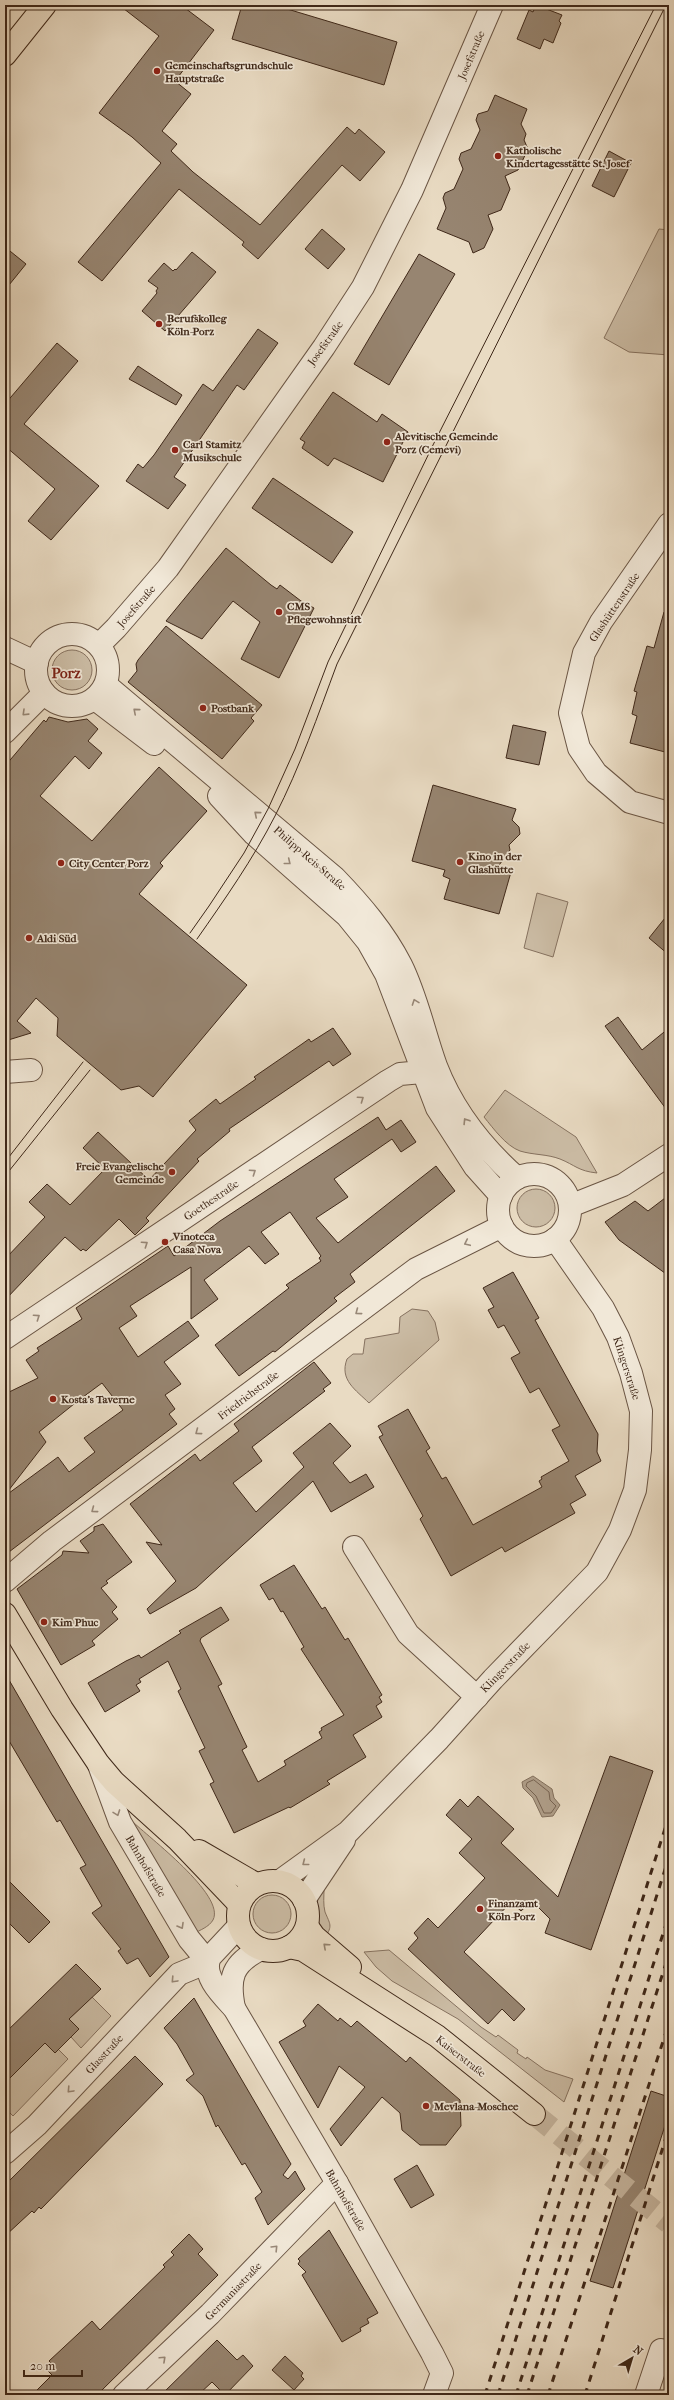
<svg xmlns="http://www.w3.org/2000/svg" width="674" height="2400" viewBox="0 0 674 2400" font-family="'IM FELL French Canon',serif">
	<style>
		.green { fill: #ccbda6; stroke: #867260 }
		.water { fill: #af9e89; stroke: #826f5c }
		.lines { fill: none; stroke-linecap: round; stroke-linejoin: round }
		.shore { stroke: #776351; stroke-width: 1 }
		.building { fill: #978571; stroke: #3f2819 }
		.major-tunnel { stroke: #c7b7a1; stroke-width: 22; stroke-dasharray: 22 11; stroke-linecap: butt }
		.minor-casing { stroke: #6a5544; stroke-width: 24 }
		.major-casing { stroke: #3f2819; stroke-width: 24 }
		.minor { stroke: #f1e8d8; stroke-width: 22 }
		.major { stroke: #e9dbc3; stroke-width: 22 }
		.tram { stroke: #3f2819; stroke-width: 1 }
		.rail { stroke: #3f2819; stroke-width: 3; stroke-dasharray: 7 7; stroke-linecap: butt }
		.oneway { stroke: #988878 }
		.oneway2 { stroke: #94826e }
		.poi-dot { fill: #8f2418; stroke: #f1e8d8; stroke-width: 1.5 }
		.labels { text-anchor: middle; stroke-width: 3.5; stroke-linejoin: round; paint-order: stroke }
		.street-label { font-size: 11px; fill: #3f2819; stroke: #f1e8d8 }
		.poi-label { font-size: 11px; font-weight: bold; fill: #3f2819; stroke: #f1e8d8; text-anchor: start }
		.district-label { font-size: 15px; font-weight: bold; fill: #7a1f14; stroke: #f1e8d8 }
	</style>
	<rect width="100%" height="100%" fill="#e9dbc3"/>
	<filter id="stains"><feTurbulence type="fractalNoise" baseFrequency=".005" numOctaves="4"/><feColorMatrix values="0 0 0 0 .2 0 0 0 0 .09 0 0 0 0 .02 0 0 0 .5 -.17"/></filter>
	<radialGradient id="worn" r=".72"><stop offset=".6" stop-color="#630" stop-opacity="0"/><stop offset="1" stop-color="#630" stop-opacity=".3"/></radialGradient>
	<g class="green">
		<polygon points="659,229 669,230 669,355 629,352 604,338"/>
		<circle cx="72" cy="670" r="20"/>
		<polygon points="537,893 568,902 553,957 524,948"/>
		<path d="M505 1090 576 1137 597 1173C578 1171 575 1165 560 1159 547 1154 533 1155 520 1151 506 1146 493 1128 484 1117Z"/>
		<circle cx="536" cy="1208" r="19"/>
		<path d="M412 1309 428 1311 435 1322 439 1340 369 1403C356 1390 339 1380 347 1359L353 1354H363L365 1339 399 1333 400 1317Z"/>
		<path d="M132 1821C148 1837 226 1895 213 1920 209 1927 200 1930 193 1934Z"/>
		<path d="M321 1886 324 1889C324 1897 323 1904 325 1912 330 1924 333 1926 325 1937 313 1917 313 1908 321 1886Z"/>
		<circle cx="272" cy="1914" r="19"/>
		<polygon points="389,1950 481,2027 496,2037 498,2035 518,2050 517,2053 526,2059 527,2057 545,2070 573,2079 564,2102 458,2019 392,1981 376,1967 364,1952"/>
		<polygon points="92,1997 111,2016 81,2048 71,2037 79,2029 69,2019"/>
		<polygon points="45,2043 55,2053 58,2049 68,2059 13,2116 5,2108 5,2080 7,2081"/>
	</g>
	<polygon class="water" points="533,1776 552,1789 554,1798 560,1805 553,1816 542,1817 533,1798 523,1788 522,1782"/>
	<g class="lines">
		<polygon class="shore" points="534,1780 549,1792 550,1800 556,1806 551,1813 544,1813 536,1796 526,1786 527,1783"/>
	</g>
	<g class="building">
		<polygon points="119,5 181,5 214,30 175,81 191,94 162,131 177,144 171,151 193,172 260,225 347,127 355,134 359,129 385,152 360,181 342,165 258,259 242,245 244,242 179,189 102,281 78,262 161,163 132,137 99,113 159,36"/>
		<polygon points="242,5 274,5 397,42 384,85 232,39"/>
		<polygon points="536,5 562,15 559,21 561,23 553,43 544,39 540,49 517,39 529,10 533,12"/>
		<polygon points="495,95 527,109 521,124 526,134 524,140 528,149 518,170 505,176 510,189 501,210 488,215 493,229 484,248 473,253 469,242 437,229 446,208 443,198 445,193 454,189 463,169 459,159 461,153 471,149 480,130 476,120 478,114 488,111"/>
		<polygon points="609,151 631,163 614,197 592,186"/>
		<polygon points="322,229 345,249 328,269 305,249"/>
		<polygon points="5,247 26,264 5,290"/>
		<polygon points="192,252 216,272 165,331 142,311 157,293 156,291 158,288 148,281 164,263 173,271 175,269 176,270"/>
		<polygon points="419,254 455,274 389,385 354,364"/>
		<polygon points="258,329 278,343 244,390 237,385 174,477 186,485 168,509 126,481 138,464 143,468 154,455 203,384 213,391"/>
		<polygon points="57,343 78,361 24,424 99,486 51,540 28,521 55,489 5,446 5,404"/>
		<polygon points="138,366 182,395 176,405 129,379"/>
		<polygon points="333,392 377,422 382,414 408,432 383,482 334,458 328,466 302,448 305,442 300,439"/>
		<polygon points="273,478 353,532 332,563 252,508"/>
		<polygon points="226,548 271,585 277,589 280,585 301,601 314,608 279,678 241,659 260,622 233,601 202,639 166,621"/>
		<polygon points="664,612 669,613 669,753 630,743 637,716 632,714 637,692 634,691 647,646 654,648"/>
		<polygon points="166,626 262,705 251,718 254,721 222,759 128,682 137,671 136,664 138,660"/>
		<polygon points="49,717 68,722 87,719 98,729 88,741 102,753 89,769 75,756 40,796 92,841 159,767 207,811 160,863 163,866 139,894 247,985 153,1097 139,1086 121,1090 57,1036 58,1018 36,998 17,1021 31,1033 5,1041 5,766 44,720 46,722"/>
		<polygon points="513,725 546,732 539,765 506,758"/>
		<polygon points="433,785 516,809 512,820 519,827 520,834 509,845 510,850 497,868 511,872 499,914 444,899 450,879 443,876 445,870 412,861"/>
		<polygon points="669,913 669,955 649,938"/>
		<polygon points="618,1017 642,1050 669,1028 669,1113 605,1026"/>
		<polygon points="333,1028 351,1054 333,1066 329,1061 229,1129 230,1131 197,1159 199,1161 146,1218 149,1221 135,1235 119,1219 86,1251 83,1249 81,1251 65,1237 5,1300 5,1259 45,1217 29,1202 47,1184 70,1205 105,1169 83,1148 98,1132 149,1180 196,1130 189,1121 216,1099 220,1104 256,1079 254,1077 302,1044 309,1039 311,1042"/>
		<polygon points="378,1117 386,1130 401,1120 416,1142 401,1152 392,1139 334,1179 348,1197 316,1218 338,1243 436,1166 455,1191 350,1274 355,1282 334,1298 337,1301 275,1352 273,1351 239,1376 215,1345 289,1288 286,1285 321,1261 319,1258 321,1256 290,1212 261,1232 279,1254 265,1264 249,1246 204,1280 218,1299 191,1319 191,1267 130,1306 137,1316 119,1328 138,1357 188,1321 199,1336 164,1362 181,1384 165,1395 175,1409 169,1414 177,1424 5,1555 5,1496 58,1457 69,1472 95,1452 84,1438 123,1410 102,1383 79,1400 39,1432 46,1442 5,1495 5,1394 38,1378 26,1360 39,1351 37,1348 82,1319 76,1308 168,1246 174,1256 220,1221"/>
		<polygon points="669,1195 669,1276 619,1240 605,1222 635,1201 648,1211"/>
		<polygon points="513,1272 539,1318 535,1320 598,1434 597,1452 601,1461 575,1476 586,1495 570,1504 575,1513 505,1552 502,1547 451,1576 420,1519 423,1516 379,1437 383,1435 378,1426 408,1409 430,1448 426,1451 442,1479 446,1477 473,1525 542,1487 539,1481 542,1479 541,1477 569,1461 552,1430 560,1426 539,1388 530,1393 511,1358 520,1353 504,1325 498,1328 488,1310 494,1307 483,1288"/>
		<polygon points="314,1362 331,1383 323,1389 325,1391 252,1447 262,1461 233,1483 256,1512 304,1467 293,1453 330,1423 351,1446 333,1463 350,1483 366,1474 374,1487 331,1512 313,1481 196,1588 150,1614 147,1609 176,1581 146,1542 162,1545 130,1504 195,1454 200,1461 239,1431 234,1424"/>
		<polygon points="103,1524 132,1562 106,1581 108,1583 101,1588 117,1607 112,1612 118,1619 92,1641 95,1645 61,1665 17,1589 62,1555 63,1551 89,1553 80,1541 94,1531 94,1527"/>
		<polygon points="294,1565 322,1609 325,1607 345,1640 348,1638 382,1695 379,1697 382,1702 376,1706 382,1717 353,1735 366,1757 327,1781 330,1784 290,1808 289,1807 234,1833 210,1784 214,1782 199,1751 205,1748 178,1691 181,1689 168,1661 139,1679 141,1682 136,1685 140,1691 105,1712 88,1683 126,1661 139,1655 141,1658 181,1633 179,1631 221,1607 229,1620 201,1638 200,1641 222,1684 218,1686 247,1747 242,1750 258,1782 286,1765 284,1761 322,1738 319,1732 322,1730 321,1728 344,1715 301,1649 304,1647 283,1611 281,1612 273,1598 269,1600 260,1585"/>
		<polygon points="5,1673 169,1957 150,1977 138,1958 127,1964 118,1951 121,1949 92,1913 102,1906 80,1868 86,1865 60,1820 57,1822 5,1734"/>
		<polygon points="610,1756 653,1771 591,1950 545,1933 550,1919 532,1901 521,1911 511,1902 464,1952 525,2009 514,2021 502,2009 488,2024 408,1949 418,1938 414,1933 428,1918 438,1928 485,1878 459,1853 472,1839 446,1815 460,1799 468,1807 478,1796 514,1829 501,1843 558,1897"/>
		<polygon points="5,1877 50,1922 29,1943 5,1919"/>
		<polygon points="76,1964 101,1989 69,2019 79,2029 55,2053 45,2043 5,2083 5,2033"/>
		<polygon points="194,1998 291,2164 283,2175 288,2179 295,2171 305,2189 268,2225 255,2198 262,2192 245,2163 242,2165 218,2125 216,2127 203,2096 186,2080 194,2074 177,2044 164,2028"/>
		<polygon points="318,2004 338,2021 340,2018 351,2027 357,2021 406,2062 410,2057 460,2100 461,2126 446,2145 420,2145 402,2130 400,2113 382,2097 341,2146 330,2129 365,2087 339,2066 318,2108 279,2042 306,2026 303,2021"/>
		<polygon points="135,2056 163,2084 41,2209 39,2207 34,2213 32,2211 5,2236 5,2185"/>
		<polygon points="651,2091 669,2097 669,2113 613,2288 590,2281"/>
		<polygon points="417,2165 434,2195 411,2208 394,2179"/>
		<polygon points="329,2230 378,2313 367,2319 369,2323 360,2328 361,2331 342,2342 302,2275 306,2272 298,2264 300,2261 298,2259"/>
		<polygon points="189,2234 203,2249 198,2254 218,2275 97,2395 32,2395 52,2375 46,2369 51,2363 49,2361 92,2321 100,2330 165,2267 163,2265 174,2255 171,2252"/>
		<polygon points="217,2340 237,2360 243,2355 253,2366 225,2395 212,2382 198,2395 161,2395"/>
		<polygon points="285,2356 303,2373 301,2376 304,2379 294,2390 272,2370"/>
	</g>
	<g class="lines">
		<polyline class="major-tunnel" points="534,2114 669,2223"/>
		<g class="minor-casing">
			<g id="minor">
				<polyline points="669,524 601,622 584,653 570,713 579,748 596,773 630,802 669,813"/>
				<circle cx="72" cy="670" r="36"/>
				<polyline points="99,645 116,628 168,568 324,347 363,287 412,190 492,5"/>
				<polyline points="5,648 37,663"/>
				<path d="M106 685 335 878C361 905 384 932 401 965 417 997 424 1033 436 1066 453 1110 482 1147 517 1178"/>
				<polyline points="95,699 154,744"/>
				<polyline points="5,732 44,693"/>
				<polyline points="219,796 254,834 347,916 368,942 386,974 437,1108 475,1167 501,1196"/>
				<polyline points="5,1072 31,1070"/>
				<circle cx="534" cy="1210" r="36"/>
				<polyline points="570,1206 623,1185 669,1155"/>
				<polyline points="5,1338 388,1081 400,1074 422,1072"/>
				<polyline points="354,1547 408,1634 477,1697"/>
				<polyline points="5,1581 52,1541 416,1269 502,1226"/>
				<polyline points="280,1881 348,1832 439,1739 493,1679 597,1572 620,1530 635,1490 640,1450 641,1411 631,1373 618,1337 603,1308 555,1239"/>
				<polyline points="304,1900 344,1840"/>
				<path d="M239 1926 210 1957C201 1976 223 1996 234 2008L337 2183 432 2353 442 2373 434 2395"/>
				<path d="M234 2008C228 1978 232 1963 261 1949"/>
				<polyline points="5,2153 37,2125 179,1974 208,1962 189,1939 120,1822 99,1765"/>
				<polyline points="124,2395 210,2314 337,2183"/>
				<polyline points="646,2395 661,2350"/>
			</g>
		</g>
		<g class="major-casing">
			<g id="major">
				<polyline points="5,55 45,5"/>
				<polyline points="5,1614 62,1709 98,1763 114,1782 177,1839 239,1904"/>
				<polyline points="199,1851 256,1884"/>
				<circle cx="273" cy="1916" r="35"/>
				<polyline points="307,1926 314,1936 350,1967"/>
				<polyline points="289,1947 303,1950 437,2036 534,2114"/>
			</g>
		</g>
		<use href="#minor" class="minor"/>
		<use href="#major" class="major"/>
		<g class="tram">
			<polyline points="190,933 209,906 244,853 268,809 295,749 328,662 433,445 656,5"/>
			<path d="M197 939C225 899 253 859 275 816 300 767 318 715 337 664L666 5"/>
			<polyline points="5,1162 83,1062"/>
			<polyline points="5,1176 90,1070"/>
		</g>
		<g class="rail">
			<polyline points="485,2395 669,1816"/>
			<polyline points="498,2395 669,1857"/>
			<polyline points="516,2395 669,1915"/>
			<polyline points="527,2395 669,1954"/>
			<polyline points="548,2395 669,2023"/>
			<polyline points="585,2395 669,2128"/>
		</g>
	</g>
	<defs><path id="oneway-chevron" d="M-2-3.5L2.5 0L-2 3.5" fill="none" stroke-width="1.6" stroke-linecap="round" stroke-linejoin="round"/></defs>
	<g class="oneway">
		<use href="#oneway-chevron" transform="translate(136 711) rotate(-139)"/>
		<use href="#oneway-chevron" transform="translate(25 713) rotate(136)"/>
		<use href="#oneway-chevron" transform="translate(257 814) rotate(-140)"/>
		<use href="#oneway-chevron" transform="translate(288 862) rotate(39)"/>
		<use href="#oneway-chevron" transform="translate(415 1002) rotate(-110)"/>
		<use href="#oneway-chevron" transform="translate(361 1099) rotate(-35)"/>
		<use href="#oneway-chevron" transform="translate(466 1121) rotate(-122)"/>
		<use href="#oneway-chevron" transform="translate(253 1172) rotate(-34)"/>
		<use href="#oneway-chevron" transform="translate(467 1243) rotate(155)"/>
		<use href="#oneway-chevron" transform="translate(145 1244) rotate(-34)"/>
		<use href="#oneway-chevron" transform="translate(358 1312) rotate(143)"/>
		<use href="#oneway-chevron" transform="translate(37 1317) rotate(-34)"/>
		<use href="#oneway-chevron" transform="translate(198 1432) rotate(143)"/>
		<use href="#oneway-chevron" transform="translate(94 1510) rotate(143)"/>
		<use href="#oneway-chevron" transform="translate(117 1813) rotate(70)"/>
		<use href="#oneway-chevron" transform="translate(305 1863) rotate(142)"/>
		<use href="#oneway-chevron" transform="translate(181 1926) rotate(60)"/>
		<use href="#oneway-chevron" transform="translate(174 1980) rotate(133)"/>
		<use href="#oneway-chevron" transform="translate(70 2090) rotate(133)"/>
		<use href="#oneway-chevron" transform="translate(275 2248) rotate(-46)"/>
		<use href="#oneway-chevron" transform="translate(163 2359) rotate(-43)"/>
	</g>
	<use class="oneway2" href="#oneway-chevron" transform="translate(326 1946) rotate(-138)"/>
	<g class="poi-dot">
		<circle cx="157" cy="71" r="4"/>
		<circle cx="498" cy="156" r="4"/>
		<circle cx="159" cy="324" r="4"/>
		<circle cx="387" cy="442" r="4"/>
		<circle cx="175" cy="450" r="4"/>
		<circle cx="279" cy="612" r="4"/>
		<circle cx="203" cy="708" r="4"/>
		<circle cx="460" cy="862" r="4"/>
		<circle cx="61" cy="863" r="4"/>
		<circle cx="29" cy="938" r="4"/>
		<circle cx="172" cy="1172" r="4"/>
		<circle cx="165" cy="1242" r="4"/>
		<circle cx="53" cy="1399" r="4"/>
		<circle cx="44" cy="1622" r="4"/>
		<circle cx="480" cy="1909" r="4"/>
		<circle cx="426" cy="2106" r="4"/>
	</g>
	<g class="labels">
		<g class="street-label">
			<text transform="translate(471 55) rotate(-67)" y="4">Josefstraße</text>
			<text transform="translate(325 343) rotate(-54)" y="4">Josefstraße</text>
			<text transform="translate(136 606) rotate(-49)" y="4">Josefstraße</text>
			<text transform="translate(614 607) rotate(-56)" y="4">Glashüttenstraße</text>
			<text transform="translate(310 858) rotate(41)" y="4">Philipp-Reis-Straße</text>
			<text transform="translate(211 1200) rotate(-34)" y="4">Goethestraße</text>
			<text transform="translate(627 1368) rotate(72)" y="4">Klingerstraße</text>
			<text transform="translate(248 1395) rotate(-37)" y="4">Friedrichstraße</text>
			<text transform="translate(505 1667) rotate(-46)" y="4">Klingerstraße</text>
			<text transform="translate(146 1866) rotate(60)" y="4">Bahnhofstraße</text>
			<text transform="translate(104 2054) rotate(-47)" y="4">Glasstraße</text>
			<text transform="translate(461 2056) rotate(38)" y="4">Kaiserstraße</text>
			<text transform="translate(346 2200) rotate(60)" y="4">Bahnhofstraße</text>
			<text transform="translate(233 2291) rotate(-46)" y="4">Germaniastraße</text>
		</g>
		<g class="poi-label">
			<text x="165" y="69">Gemeinschaftsgrundschule<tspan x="165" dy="13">Hauptstraße</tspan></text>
			<text x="506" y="154">Katholische<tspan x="506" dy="13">Kindertagesstätte St. Josef</tspan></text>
			<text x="167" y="322">Berufskolleg<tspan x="167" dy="13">Köln-Porz</tspan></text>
			<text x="395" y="440">Alevitische Gemeinde<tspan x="395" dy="13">Porz (Cemevi)</tspan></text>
			<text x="183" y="448">Carl Stamitz<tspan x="183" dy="13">Musikschule</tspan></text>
			<text x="287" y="610">CMS<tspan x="287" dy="13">Pflegewohnstift</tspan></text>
			<text x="211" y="712">Postbank</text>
			<text x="468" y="860">Kino in der<tspan x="468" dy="13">Glashütte</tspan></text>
			<text x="69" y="867">City Center Porz</text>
			<text x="37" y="942">Aldi Süd</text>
			<text x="164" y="1170" text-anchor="end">Freie Evangelische<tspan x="164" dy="13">Gemeinde</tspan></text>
			<text x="173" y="1240">Vinoteca<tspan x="173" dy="13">Casa Nova</tspan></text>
			<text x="61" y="1403">Kosta's Taverne</text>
			<text x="52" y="1626">Kim Phuc</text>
			<text x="488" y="1907">Finanzamt<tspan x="488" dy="13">Köln-Porz</tspan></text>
			<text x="434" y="2110">Mevlana-Moschee</text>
		</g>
		<g class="district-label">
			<text x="66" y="678">Porz</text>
		</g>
	</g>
	<rect width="674" height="2400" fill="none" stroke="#e9dbc3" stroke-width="20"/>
	<rect x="6" y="6" width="662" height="2388" fill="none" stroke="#3f2819" stroke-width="2"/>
	<rect x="10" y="10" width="654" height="2380" fill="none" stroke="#3f2819"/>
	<g transform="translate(632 2358) rotate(38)" stroke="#f1e8d8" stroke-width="3" paint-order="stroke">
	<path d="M0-3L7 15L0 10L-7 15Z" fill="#3f2819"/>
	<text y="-6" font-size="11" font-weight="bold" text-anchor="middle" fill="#3f2819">N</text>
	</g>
	<path d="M24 2370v6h58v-6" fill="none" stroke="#3f2819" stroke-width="2"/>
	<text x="30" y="2370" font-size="12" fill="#3f2819" stroke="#f1e8d8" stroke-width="3" paint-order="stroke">20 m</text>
	<rect width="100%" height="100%" filter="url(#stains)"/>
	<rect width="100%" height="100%" fill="url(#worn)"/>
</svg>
